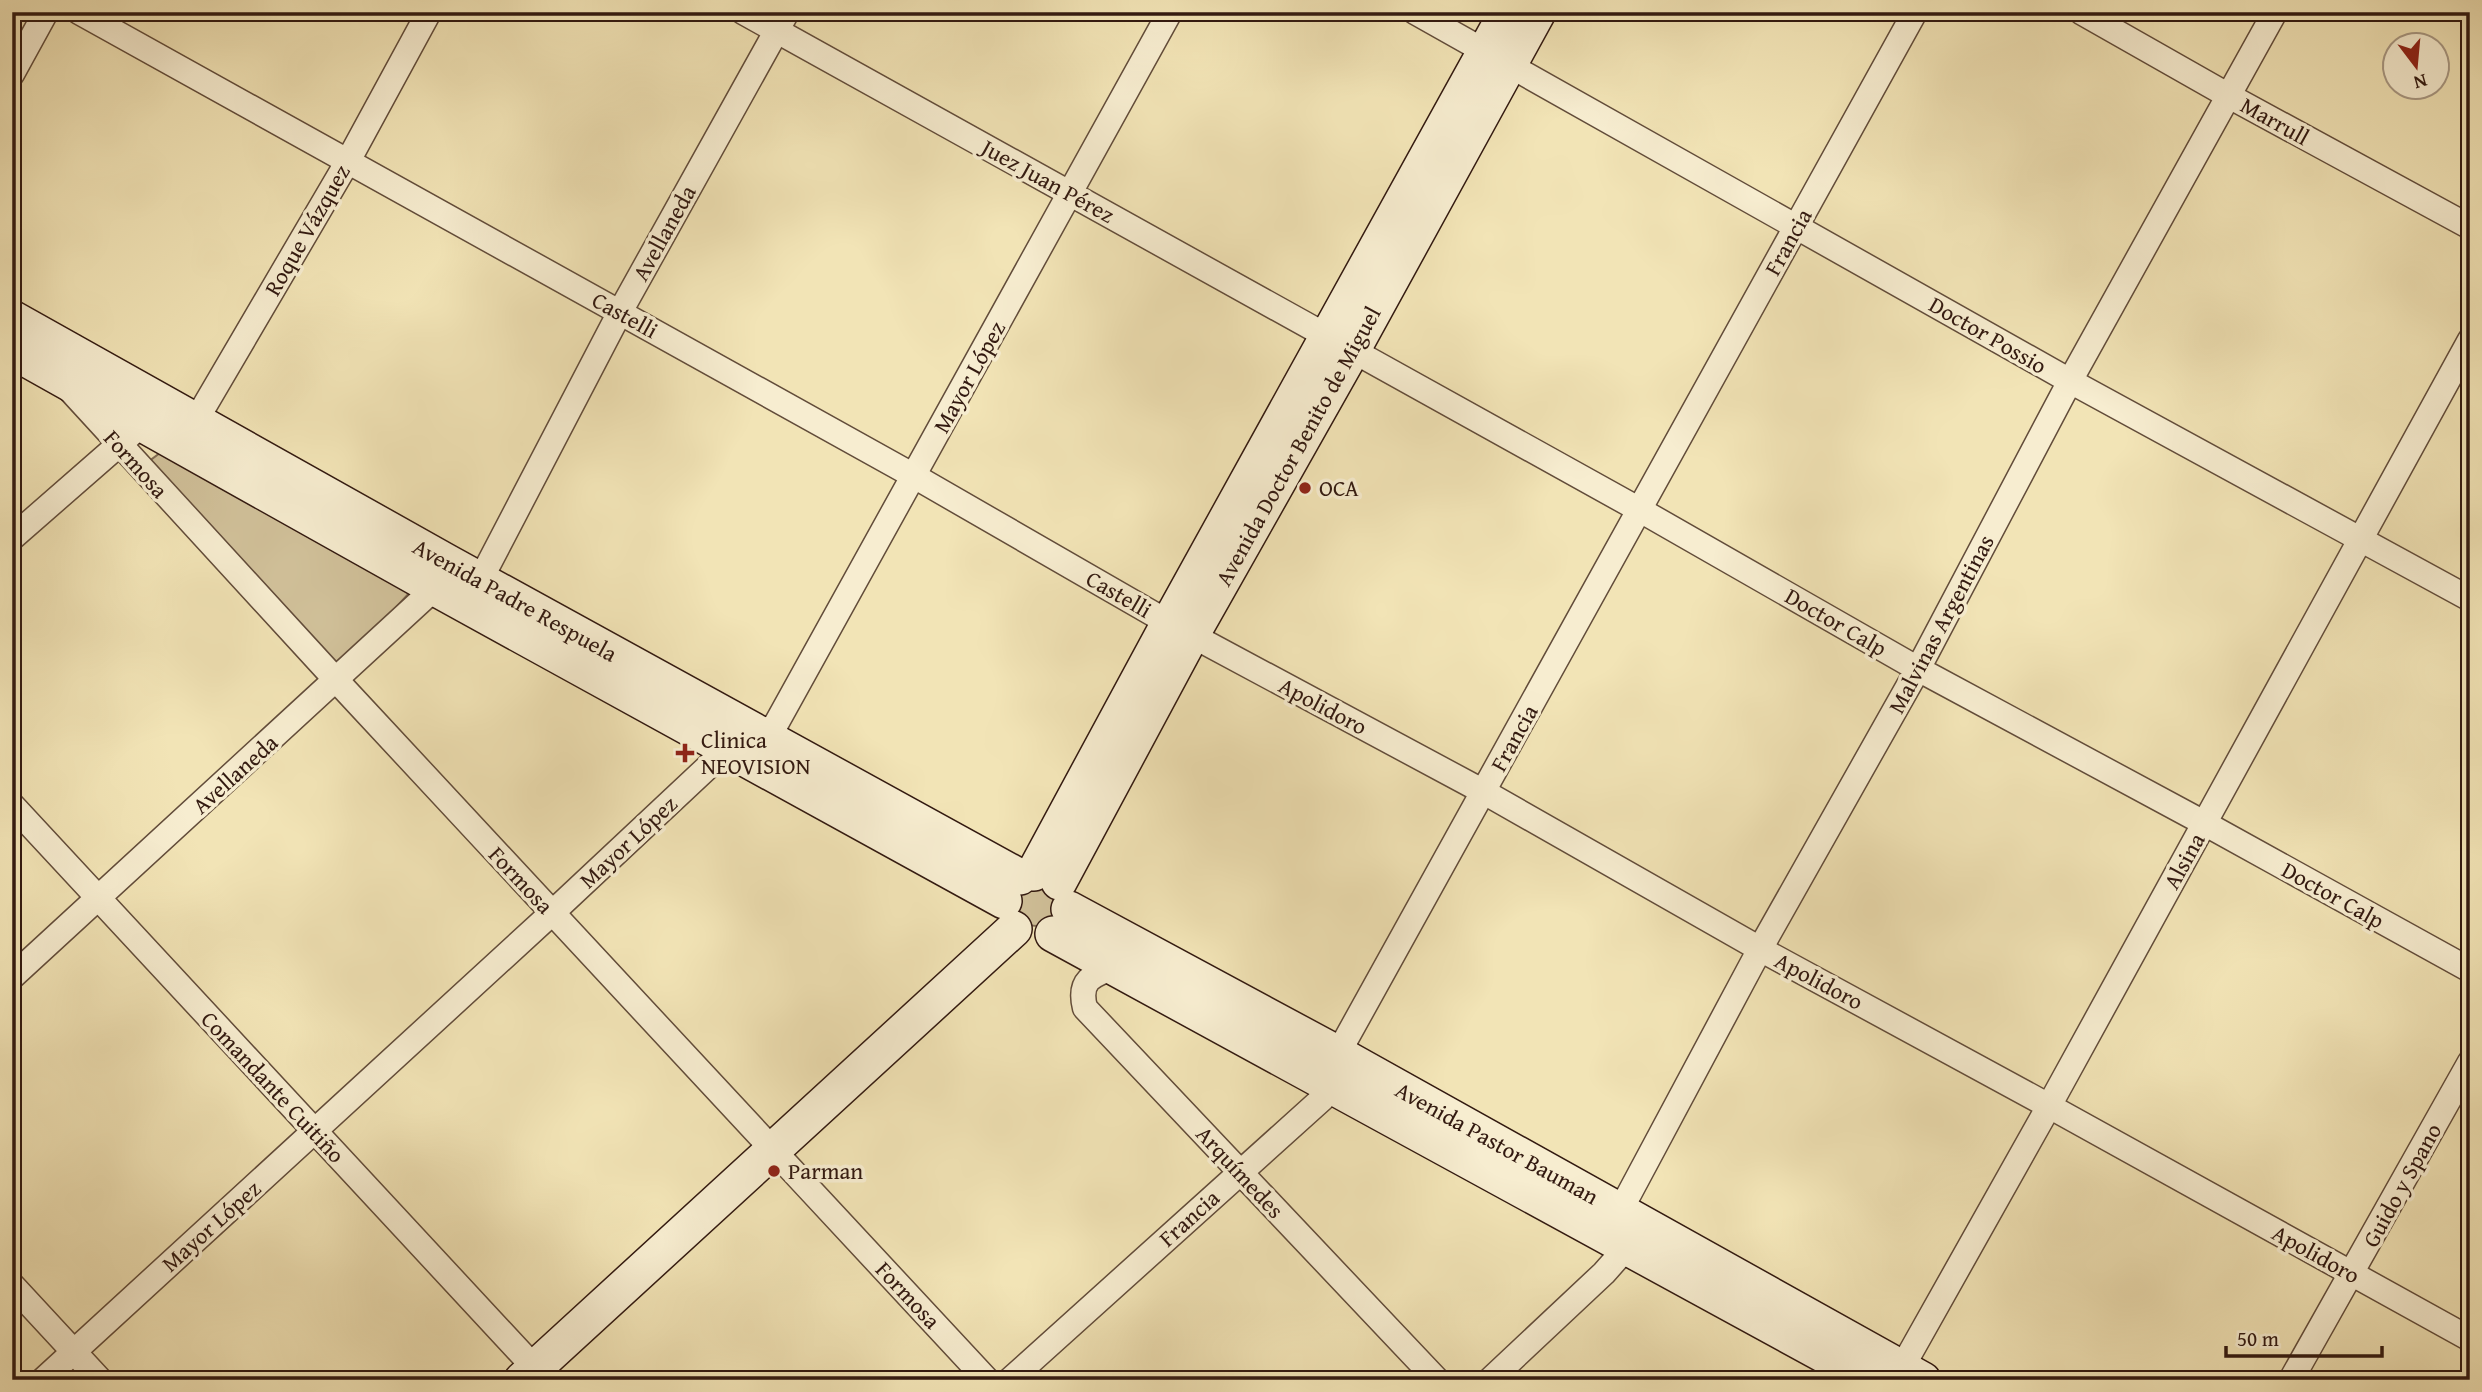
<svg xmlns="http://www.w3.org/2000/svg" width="2482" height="1392" viewBox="0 0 2482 1392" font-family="'Gentium Book Plus',serif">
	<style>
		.green { fill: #d1c19a; stroke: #826d55; stroke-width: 2 }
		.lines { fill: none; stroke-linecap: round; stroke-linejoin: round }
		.minor-casing { stroke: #624c3a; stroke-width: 27 }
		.secondary-casing { stroke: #321910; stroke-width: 38 }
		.minor { stroke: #f7edd0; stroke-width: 24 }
		.secondary { stroke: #f7edd0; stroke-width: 35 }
		.poi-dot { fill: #8f2418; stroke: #f7edd0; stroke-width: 2.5 }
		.labels { text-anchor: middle; stroke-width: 7; stroke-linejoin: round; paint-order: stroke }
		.street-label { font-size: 23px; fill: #321910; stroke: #f7edd0 }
		.poi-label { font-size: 23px; fill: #321910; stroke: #f7edd0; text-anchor: start }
	</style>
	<rect width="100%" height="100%" fill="#f2e4b6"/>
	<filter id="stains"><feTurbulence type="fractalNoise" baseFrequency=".00286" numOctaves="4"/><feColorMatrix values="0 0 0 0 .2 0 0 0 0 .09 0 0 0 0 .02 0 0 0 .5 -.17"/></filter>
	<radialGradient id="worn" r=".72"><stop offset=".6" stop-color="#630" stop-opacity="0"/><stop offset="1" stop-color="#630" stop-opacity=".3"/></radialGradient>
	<g class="green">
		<polygon points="164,450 412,590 340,668 148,462"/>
		<circle cx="1037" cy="906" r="20"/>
	</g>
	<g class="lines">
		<g class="minor-casing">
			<g id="minor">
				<polyline points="79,12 914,476 1169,623 1484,792 1760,949 2049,1106 2470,1339"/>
				<polyline points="743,12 1640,510 1918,669 2204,823 2470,970"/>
				<polyline points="1415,12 2070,381 2470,599"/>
				<polyline points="2081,12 2229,96 2470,227"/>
				<polyline points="12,74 46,12"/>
				<polyline points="71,391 337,681 987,1380"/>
				<polyline points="188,434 348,161 429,12"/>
				<polyline points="12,538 131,434"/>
				<polyline points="474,592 620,312 787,12"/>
				<polyline points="12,805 545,1379"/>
				<path d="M1115 967C1092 975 1078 980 1085 1008L1437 1380"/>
				<polyline points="12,977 435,588 441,577"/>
				<polyline points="1610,1223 1620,1211 1760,949 1918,669 2070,381 2275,12"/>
				<polyline points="12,1285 100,1380"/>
				<polyline points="43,1380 552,913 727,749 762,736 776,724 1170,12"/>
				<polyline points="1010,1380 1322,1099 1332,1084 1346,1039 1915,12"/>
				<polyline points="1490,1380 1604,1273 1627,1247 1632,1234"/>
				<polyline points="1895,1380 2049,1106 2470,340"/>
				<polyline points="2291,1380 2470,1062"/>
			</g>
		</g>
		<g class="secondary-casing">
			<g id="secondary">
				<polyline points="12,318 447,562 1020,877"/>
				<polyline points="12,351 435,588 1004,901"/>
				<polyline points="1034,873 1169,623 1507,12"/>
				<polyline points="1059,882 1191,636 1352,351 1538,12"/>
				<polyline points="1069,909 1340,1055 1923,1380"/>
				<polyline points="1053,934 1870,1380"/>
				<polyline points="522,1380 1014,929"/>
			</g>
		</g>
		<use href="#minor" class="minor"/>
		<use href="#secondary" class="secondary"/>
	</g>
	<g class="poi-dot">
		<circle cx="1305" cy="488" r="7"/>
		<path d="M681.5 742.5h7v7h7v7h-7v7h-7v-7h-7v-7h7z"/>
		<circle cx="774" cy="1171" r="7"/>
	</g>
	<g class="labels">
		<g class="street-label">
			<text transform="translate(2275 121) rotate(29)" y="8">Marrull</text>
			<text transform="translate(1048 181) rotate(29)" y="8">Juez Juan Pérez</text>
			<text transform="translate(307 230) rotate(-60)" y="8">Roque Vázquez</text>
			<text transform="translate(664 233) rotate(-61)" y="8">Avellaneda</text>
			<text transform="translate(1788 242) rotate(-61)" y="8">Francia</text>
			<text transform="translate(625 315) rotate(29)" y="8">Castelli</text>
			<text transform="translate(1988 335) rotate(30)" y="8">Doctor Possio</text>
			<text transform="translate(969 377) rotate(-61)" y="8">Mayor López</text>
			<text transform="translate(1298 446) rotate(-61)" y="8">Avenida Doctor Benito de Miguel</text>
			<text transform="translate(136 464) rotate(48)" y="8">Formosa</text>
			<text transform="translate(1119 594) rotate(30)" y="8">Castelli</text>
			<text transform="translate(515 600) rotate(29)" y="8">Avenida Padre Respuela</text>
			<text transform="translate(1836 622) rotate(30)" y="8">Doctor Calp</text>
			<text transform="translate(1941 624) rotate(-62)" y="8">Malvinas Argentinas</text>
			<text transform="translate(1323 706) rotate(28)" y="8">Apolidoro</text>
			<text transform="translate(1514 738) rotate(-61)" y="8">Francia</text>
			<text transform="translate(235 774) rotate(-42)" y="8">Avellaneda</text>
			<text transform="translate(628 842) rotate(-43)" y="8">Mayor López</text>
			<text transform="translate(2184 861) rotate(-61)" y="8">Alsina</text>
			<text transform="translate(521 880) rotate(47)" y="8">Formosa</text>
			<text transform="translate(2333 895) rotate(29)" y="8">Doctor Calp</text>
			<text transform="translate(1819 981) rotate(28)" y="8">Apolidoro</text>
			<text transform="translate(273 1087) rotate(47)" y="8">Comandante Cuitiño</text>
			<text transform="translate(1497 1143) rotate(29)" y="8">Avenida Pastor Bauman</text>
			<text transform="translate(1240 1172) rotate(47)" y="8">Arquímedes</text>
			<text transform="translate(2402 1185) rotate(-61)" y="8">Guido y Spano</text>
			<text transform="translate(1189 1218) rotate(-42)" y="8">Francia</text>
			<text transform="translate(211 1226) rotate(-42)" y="8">Mayor López</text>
			<text transform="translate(2316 1254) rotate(29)" y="8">Apolidoro</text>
			<text transform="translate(908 1295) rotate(47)" y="8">Formosa</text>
		</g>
		<g class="poi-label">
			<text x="1319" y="496">OCA</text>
			<text x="701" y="748">Clinica<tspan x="701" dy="26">NEOVISION</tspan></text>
			<text x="788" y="1179">Parman</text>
		</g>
	</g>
	<rect width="2482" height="1392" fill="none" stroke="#f2e4b6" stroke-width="42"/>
	<rect x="14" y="14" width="2454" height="1364" fill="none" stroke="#321910" stroke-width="3.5"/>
	<rect x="21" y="21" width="2440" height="1350" fill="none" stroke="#321910" stroke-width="2"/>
	<g transform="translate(2416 66) rotate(164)"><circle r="33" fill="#f7edd0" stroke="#a89883" stroke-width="2"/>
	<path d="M0-5L12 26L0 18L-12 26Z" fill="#8f2418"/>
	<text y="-10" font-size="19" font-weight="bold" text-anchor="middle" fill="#321910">N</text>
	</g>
	<path d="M2226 1346v10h156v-10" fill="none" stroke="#321910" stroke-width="3.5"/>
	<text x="2237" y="1346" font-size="21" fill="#321910" stroke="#f7edd0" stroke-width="5" paint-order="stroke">50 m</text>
	<rect width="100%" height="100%" filter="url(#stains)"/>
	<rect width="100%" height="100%" fill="url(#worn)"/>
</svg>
